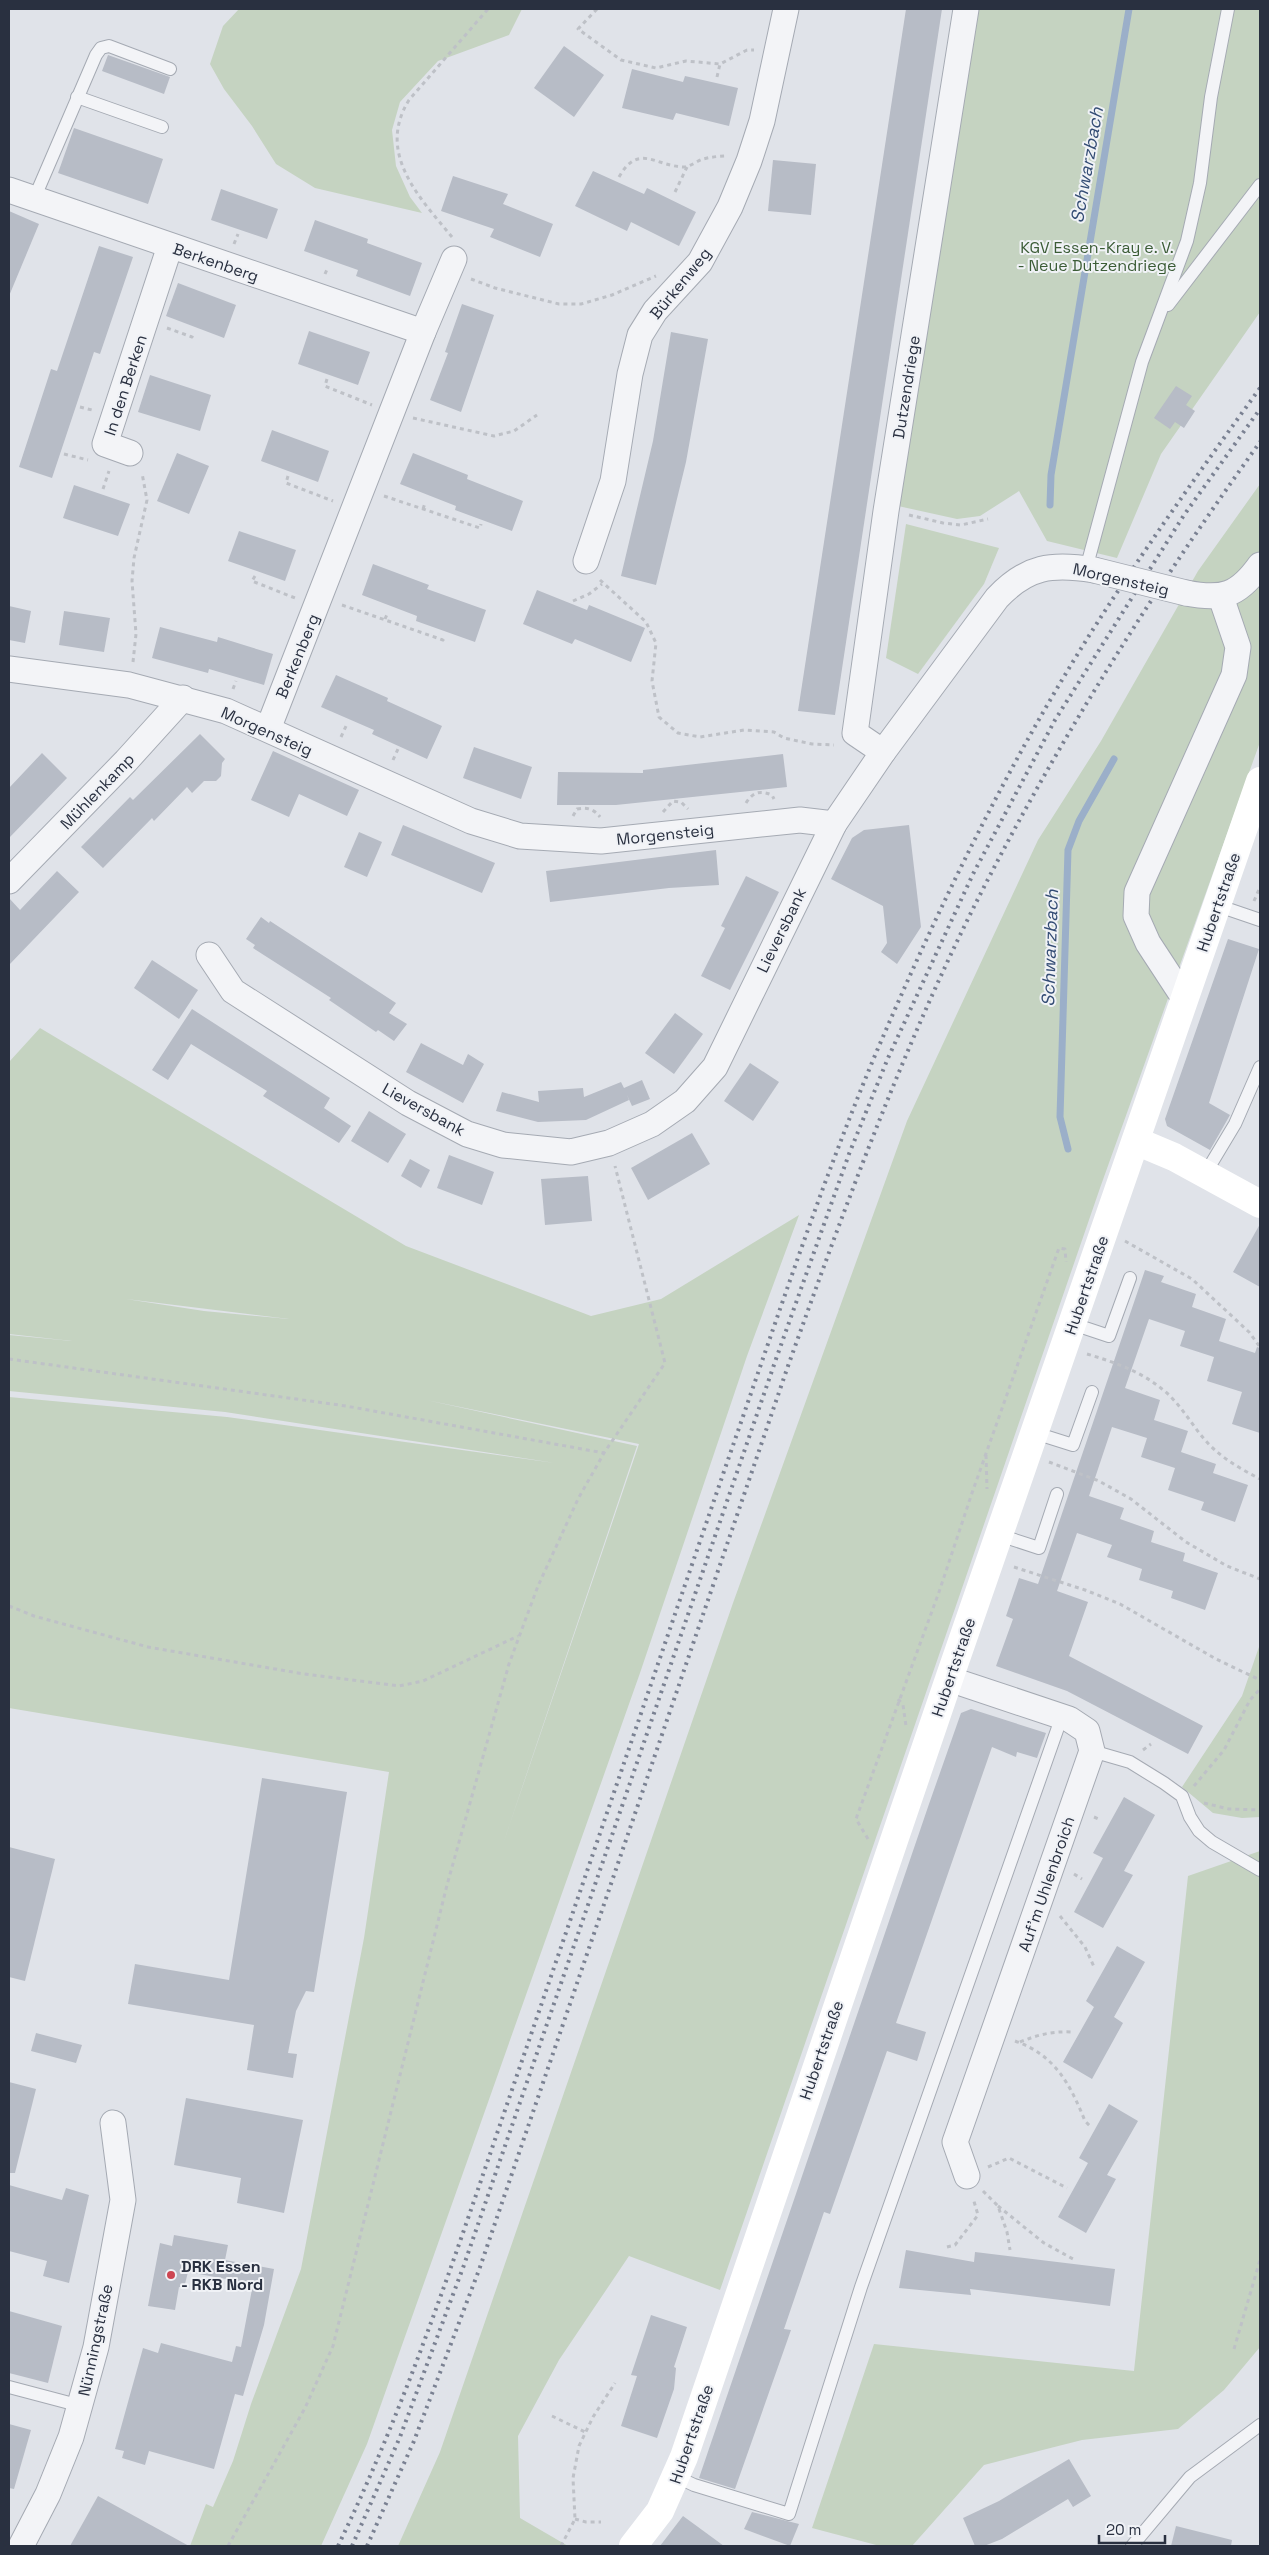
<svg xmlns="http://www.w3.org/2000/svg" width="1269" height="2555" viewBox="0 0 1269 2555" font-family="'Space Grotesk',sans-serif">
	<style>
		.green { fill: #c5d3c1; fill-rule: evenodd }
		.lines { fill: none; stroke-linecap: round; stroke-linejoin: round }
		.stream { stroke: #9bafc9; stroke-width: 7 }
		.building { fill: #b7bcc6 }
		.lane-casing { stroke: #a5aab3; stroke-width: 14 }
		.street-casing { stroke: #a5aab3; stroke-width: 27 }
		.path { stroke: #bec1c7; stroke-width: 3; stroke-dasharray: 4 4; stroke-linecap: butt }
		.lane { stroke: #f3f4f7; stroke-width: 12 }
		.street { stroke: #f3f4f7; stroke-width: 25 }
		.secondary { stroke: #fff; stroke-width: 28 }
		.rail { stroke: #7a8192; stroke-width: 4; stroke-dasharray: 2.5 5; stroke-linecap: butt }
		.street-bridge-casing { stroke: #a5aab3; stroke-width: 27; stroke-linecap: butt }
		.street-bridge { stroke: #f3f4f7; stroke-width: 25 }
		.poi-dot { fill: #cd4652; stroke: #f0f2f6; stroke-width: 2 }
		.labels { text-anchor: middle; stroke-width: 4; stroke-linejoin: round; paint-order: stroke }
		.park-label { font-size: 16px; fill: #3b5c36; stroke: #f0f2f6 }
		.street-label { font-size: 16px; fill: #293040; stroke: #f0f2f6 }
		.poi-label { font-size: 16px; font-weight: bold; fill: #293040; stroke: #f0f2f6; text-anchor: start }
		.water-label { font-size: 18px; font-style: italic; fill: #334c74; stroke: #f0f2f6 }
	</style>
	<rect width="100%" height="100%" fill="#e0e3e9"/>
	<g class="green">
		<polygon points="239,9 522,9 509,35 438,61 400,102 392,130 396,166 410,197 422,213 315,188 276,164 252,126 224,89 210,64 223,26"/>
		<polygon points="970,9 1260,9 1260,312 1161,454 1117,558 1047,541 1019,491 980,516 957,519 889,504"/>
		<polygon points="1260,484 1260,742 1100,1188 720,2290 629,2256 559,2360 518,2436 520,2518 568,2546 398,2546 440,2452 733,1603 907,1121 1038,840 1101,741 1198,571"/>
		<polygon points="906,524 999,548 984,584 918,674 886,658"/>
		<path d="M40 1028 406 1246 591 1316 661 1299 799 1215 747 1356 640 1673 367 2444 321 2546H190L206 2504 213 2507 233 2461 251 2404 301 2269 364 1938 389 1772 9 1708V1397L227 1417 555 1463 225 1412 9 1391V1335L72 1341 9 1334V1062ZM126 1299 289 1319 204 1311ZM426 1400 639 1444 502 1847 637 1446Z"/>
		<polygon points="1260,1644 1260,1817 1242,1818 1213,1813 1182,1787 1242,1696"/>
		<polygon points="1260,1851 1260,2347 1224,2390 1178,2429 1082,2440 984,2465 912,2546 880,2546 812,2528 874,2344 1134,2371 1188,1876"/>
	</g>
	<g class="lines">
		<g class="stream">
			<polyline points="1050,505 1051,475 1129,9"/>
			<polyline points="1068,1149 1060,1117 1068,850 1079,821 1114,759"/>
		</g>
	</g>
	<g class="building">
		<polygon points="906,9 942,9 835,715 798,711"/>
		<polygon points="564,46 604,75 574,117 534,88"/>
		<polygon points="108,55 170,77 164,94 102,71"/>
		<polygon points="632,69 683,82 685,76 738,88 729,126 676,113 673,120 622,108"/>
		<polygon points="74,128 163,159 148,204 58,173"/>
		<polygon points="773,160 816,164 811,215 768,211"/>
		<polygon points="593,171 644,194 647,188 696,212 679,246 631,222 627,231 575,206"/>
		<polygon points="453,176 508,194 503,204 553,224 540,257 490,237 494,229 441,211"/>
		<polygon points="221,189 278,209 267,239 211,220"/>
		<polygon points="9,211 39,224 9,296"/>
		<polygon points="315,220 368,239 367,243 422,263 410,296 356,276 358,270 304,251"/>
		<polygon points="99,246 133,257 100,354 94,352 52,478 19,467 51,369 57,371"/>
		<polygon points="178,283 236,305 224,338 166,316"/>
		<polygon points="462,304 494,315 461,412 430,400 448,353 445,352"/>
		<polygon points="309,331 370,352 358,385 298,364"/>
		<polygon points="671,332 708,339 686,462 656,585 621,576 653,441"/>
		<polygon points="150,375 211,395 200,431 138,412"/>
		<polygon points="1176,386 1192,396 1186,405 1195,411 1184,428 1175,422 1170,429 1154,418"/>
		<polygon points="272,430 329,451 318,482 261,461"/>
		<polygon points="177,453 209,466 189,514 157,501"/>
		<polygon points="413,453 468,475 467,479 523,501 512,531 455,510 456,506 400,484"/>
		<polygon points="74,485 130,504 118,536 63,518"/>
		<polygon points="239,531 296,550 285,581 228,561"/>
		<polygon points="373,564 429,585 427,589 486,610 475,642 416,621 417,616 362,595"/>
		<polygon points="537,590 587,610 589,605 645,628 631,662 575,639 572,644 523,624"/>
		<polygon points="9,606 31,611 25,643 9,640"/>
		<polygon points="64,611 110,618 104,652 59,645"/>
		<polygon points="160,627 217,642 218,637 273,654 264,685 209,669 208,673 152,658"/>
		<polygon points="336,675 388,698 387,701 442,726 427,759 372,734 374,730 321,707"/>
		<polygon points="200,734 225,759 222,763 221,776 216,781 204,781 192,793 187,787 154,821 152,818 103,868 81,847 130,797 133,800"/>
		<polygon points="474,747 532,767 521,799 463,778"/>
		<polygon points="273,751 359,790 347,816 299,794 289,817 251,800"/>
		<polygon points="42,753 67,778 9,838 9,788"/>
		<polygon points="783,754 787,787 616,805 557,805 558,772 643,773 643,770"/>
		<polygon points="403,825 495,863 482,893 391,855"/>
		<polygon points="909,825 921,927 897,964 881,952 887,943 883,906 831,879 852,838 864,830"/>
		<polygon points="359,832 382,842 367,877 344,867"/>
		<polygon points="716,850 719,885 669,888 550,902 546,871"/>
		<polygon points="57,871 79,892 9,965 9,898 20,910"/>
		<polygon points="746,876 779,892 730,990 701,976 725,928 721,926"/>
		<polygon points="261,917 269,923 270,921 396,1003 389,1013 407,1024 394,1041 378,1030 376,1032 329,1000 331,998 253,948 255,945 246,939"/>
		<polygon points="1228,939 1259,949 1209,1103 1230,1115 1210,1150 1167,1126 1165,1119"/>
		<polygon points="152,960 198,990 179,1019 134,988"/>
		<polygon points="192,1009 330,1098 324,1108 351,1126 339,1143 263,1096 267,1091 191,1044 168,1080 152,1070"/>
		<polygon points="675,1013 703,1034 674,1074 645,1053"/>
		<polygon points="421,1043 463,1065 468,1054 484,1064 463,1103 406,1072"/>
		<polygon points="750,1063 779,1082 753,1121 724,1101"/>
		<polygon points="642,1080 650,1099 632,1106 627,1095 629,1100 586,1120 538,1122 496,1111 502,1092 539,1102 538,1091 583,1088 584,1097 621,1082 624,1088"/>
		<polygon points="369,1111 406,1134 388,1163 351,1141"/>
		<polygon points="692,1133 710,1164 648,1200 631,1168"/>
		<polygon points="449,1155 494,1172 482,1205 437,1188"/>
		<polygon points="410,1159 430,1170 421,1188 401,1176"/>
		<polygon points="588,1176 592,1221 545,1225 541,1179"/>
		<polygon points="1260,1224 1260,1287 1233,1272"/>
		<polygon points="1145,1270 1164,1276 1161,1282 1196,1294 1192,1307 1226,1319 1219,1341 1255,1353 1257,1347 1260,1348 1260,1433 1232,1424 1242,1392 1207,1381 1214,1357 1180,1346 1185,1331 1149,1319 1125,1388 1160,1400 1154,1420 1188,1431 1181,1452 1216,1464 1213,1473 1248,1485 1235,1522 1201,1510 1204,1502 1168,1490 1175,1468 1141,1457 1147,1438 1112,1427 1089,1496 1124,1508 1120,1519 1154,1531 1151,1542 1185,1553 1183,1561 1218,1573 1205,1610 1171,1598 1173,1591 1139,1580 1142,1569 1107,1557 1112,1545 1077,1533 1057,1591 1088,1602 1069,1656 1203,1726 1188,1754 1067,1691 996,1666 1013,1619 1006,1616 1019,1578 1038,1584"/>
		<polygon points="971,1709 1046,1733 1037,1758 1017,1752 1016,1757 992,1747 896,2023 926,2032 917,2061 887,2051 830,2214 824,2212 784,2329 791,2330 735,2489 699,2478 929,1804 961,1713"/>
		<polygon points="262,1778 347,1792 314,1992 306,1991 296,2011 288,2053 297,2054 293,2078 247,2070 254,2025 128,2004 135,1964 229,1980"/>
		<polygon points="1124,1797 1155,1815 1124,1871 1133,1875 1103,1928 1074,1912 1103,1858 1093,1853"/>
		<polygon points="9,1847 55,1859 25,1981 9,1977"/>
		<polygon points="1117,1946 1145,1962 1114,2017 1123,2023 1092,2079 1063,2062 1094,2007 1086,2001"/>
		<polygon points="36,2033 82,2045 76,2063 31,2051"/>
		<polygon points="9,2082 36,2089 15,2173 9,2173"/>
		<polygon points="186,2098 303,2120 284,2213 237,2203 241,2178 174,2165"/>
		<polygon points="1109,2104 1138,2121 1107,2175 1116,2179 1086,2233 1058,2217 1088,2163 1079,2158"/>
		<polygon points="9,2185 62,2200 66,2188 89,2195 69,2283 43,2276 47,2261 9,2251"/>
		<polygon points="174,2235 228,2245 225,2260 274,2269 264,2325 243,2396 235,2394 214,2469 149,2451 145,2465 122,2458 124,2451 115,2449 143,2348 158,2353 161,2343 232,2362 236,2346 241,2347 253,2284 188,2272 184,2288 179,2287 175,2310 148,2306 160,2243 172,2246"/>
		<polygon points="906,2250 974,2262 975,2252 1115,2269 1110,2306 970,2289 971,2295 899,2288"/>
		<polygon points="9,2311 62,2326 48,2383 9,2373"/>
		<polygon points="651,2315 687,2327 674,2367 676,2368 674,2389 657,2438 621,2426 637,2376 631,2375"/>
		<polygon points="9,2424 31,2430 14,2489 9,2488"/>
		<polygon points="1069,2459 1091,2496 1073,2507 1068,2499 1002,2539 984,2546 975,2546 963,2518 999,2501"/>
		<polygon points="98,2496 189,2546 70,2546"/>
		<polygon points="752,2512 799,2524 790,2546 744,2529"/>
		<polygon points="683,2516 724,2546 660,2546"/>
		<polygon points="1176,2526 1232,2540 1231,2546 1171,2546"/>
	</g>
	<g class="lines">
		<g class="lane-casing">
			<g id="lane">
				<polyline points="77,97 162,127"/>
				<polyline points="34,199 96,55 101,48 109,46 170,69"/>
				<polyline points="1168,305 1260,185"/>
				<polyline points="1086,569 1142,362 1187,241 1200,183 1211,97 1228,9"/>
				<polyline points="1216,905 1260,920"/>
				<polyline points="1205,1174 1235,1124 1260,1067"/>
				<polyline points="1073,1324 1109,1336 1130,1278"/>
				<polyline points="1035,1433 1073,1445 1092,1392"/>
				<polyline points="999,1535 1039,1548 1057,1494"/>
				<polyline points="1092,1751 1130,1762 1164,1783 1182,1796 1190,1817 1199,1831 1212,1842 1260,1870"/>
				<polyline points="9,2387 81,2406"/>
				<polyline points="677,2477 694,2485 789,2514 861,2287 1062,1716"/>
				<polyline points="1132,2546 1190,2477 1260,2425"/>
			</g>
		</g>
		<g class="street-casing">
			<g id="street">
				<polyline points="9,190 423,332"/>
				<polyline points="130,453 105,444 170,246"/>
				<polyline points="586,561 613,481 630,374 640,335 655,311 700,262 730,207 749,161 762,121 786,9"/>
				<path d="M1186 593C1222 600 1238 596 1260 565"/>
				<polyline points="9,669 129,685 226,711 471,821 520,836 601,841 800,820 834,824"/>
				<polyline points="268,729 423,332 454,259"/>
				<polyline points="883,752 855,733 886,511 966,9"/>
				<polyline points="9,881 126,761 183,698"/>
				<path d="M209 955 233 991 408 1103 467 1134 503 1145 571 1152 609 1143 652 1124 685 1101 715 1067 834 824 883 752 997 598C1027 566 1052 563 1094 570"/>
				<polyline points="1184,998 1148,943 1136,916 1137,892 1234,675 1238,647 1221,597"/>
				<polyline points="949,1679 1069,1719 1087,1731 1092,1751 955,2142 967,2176"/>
				<polyline points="21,2546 48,2494 71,2437 96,2347 123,2200 113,2123"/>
			</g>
		</g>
		<g class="path">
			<polyline points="597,9 578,29 621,60 656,68 686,61 720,64 747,50 754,50"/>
			<polyline points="717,77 720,64"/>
			<path d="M619 177C639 142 656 167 685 167 691 166 697 161 703 159 711 157 719 156 727 156"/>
			<polyline points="675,192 687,167"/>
			<path d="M452 237C419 197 376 153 409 100L488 9"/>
			<polyline points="234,244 238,234"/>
			<polyline points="325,274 328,267"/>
			<polyline points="471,279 495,288 559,304 581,304 612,295 656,276"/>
			<polyline points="167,328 192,337 194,332"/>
			<polyline points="327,379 325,386 372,405"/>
			<polyline points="80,407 92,410"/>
			<polyline points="413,418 494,436 514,431 537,415"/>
			<polyline points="64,454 88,460"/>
			<polyline points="288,476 286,483 333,501"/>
			<polyline points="103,489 109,471"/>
			<polyline points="384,496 480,528 481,524"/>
			<polyline points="423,509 425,503"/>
			<polyline points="909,515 943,523 961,525 988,519"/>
			<polyline points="255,576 252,581 295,598"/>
			<polyline points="600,580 646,622 656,643 652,681 659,717 678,733 700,737 744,730 774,732 784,738 812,744 834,745"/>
			<polyline points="573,601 589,594 602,584"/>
			<polyline points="342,605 443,640 445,636"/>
			<polyline points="385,619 388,612"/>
			<polyline points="133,662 136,634 132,581 134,558 147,500 142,473"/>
			<polyline points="233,689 236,681"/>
			<polyline points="341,737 347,724"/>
			<polyline points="393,760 398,749"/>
			<path d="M746 803C753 792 760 790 772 795L774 799"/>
			<polyline points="663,812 673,801 681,802 688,809"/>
			<path d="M573 816 577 809C587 807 594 809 600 817"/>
			<polyline points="1254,901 1260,887"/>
			<polyline points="1125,1241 1192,1279 1249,1332 1260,1347"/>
			<path d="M1087 1354C1114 1362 1140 1371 1162 1389 1184 1406 1195 1433 1215 1450 1228 1462 1245 1471 1260 1479"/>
			<polyline points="9,1359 346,1406 604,1453"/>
			<polyline points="986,1455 987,1489"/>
			<polyline points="1049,1462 1099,1481 1131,1499 1186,1542 1227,1566 1260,1579"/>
			<polyline points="1014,1567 1085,1590 1120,1604 1216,1659 1260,1680"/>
			<polyline points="9,1606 34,1616 148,1647 304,1674 399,1686 423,1681 518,1636"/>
			<polyline points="898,1699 903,1705 906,1726"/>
			<polyline points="1143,1750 1151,1744"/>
			<polyline points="1194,1786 1224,1750 1250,1700 1260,1689"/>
			<polyline points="1204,1803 1229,1809 1260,1810"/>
			<polyline points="1094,1817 1101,1820"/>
			<polyline points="868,1839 856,1819 939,1592 972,1493 1059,1248 1065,1249 1066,1262"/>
			<polyline points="1074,1874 1082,1879"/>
			<polyline points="1060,1916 1085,1947 1095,1969"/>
			<path d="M1015 2041C1055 2055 1070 2084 1085 2121L1090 2126"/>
			<path d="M1020 2042C1037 2035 1052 2031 1071 2032"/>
			<polyline points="988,2167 1009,2158 1067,2188"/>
			<polyline points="983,2191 998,2206 1007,2232 1010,2250"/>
			<polyline points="998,2206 1044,2243 1073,2259"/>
			<polyline points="947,2247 955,2245 978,2215 973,2198"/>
			<polyline points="1234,2349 1260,2260"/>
			<polyline points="552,2416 585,2432"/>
			<polyline points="575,2519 586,2522 601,2522"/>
			<polyline points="228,2546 305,2408 333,2346 447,1885 509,1664 538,1586 578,1499 604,1453 665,1363 615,1166"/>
			<polyline points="561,2546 575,2519 573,2478 579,2446 593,2417 615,2383"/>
		</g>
		<use href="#lane" class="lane"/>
		<use href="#street" class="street"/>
		<g class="secondary">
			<polyline points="1136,1141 1174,1157 1260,1204"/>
			<polyline points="633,2546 660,2511 684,2457 949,1679 1260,781"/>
		</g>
		<g class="rail">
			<path d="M338 2546C410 2397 461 2238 515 2081 587 1872 658 1663 730 1454 777 1319 821 1184 876 1053 938 908 1008 764 1092 631 1145 548 1202 468 1260 388"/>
			<polyline points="352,2546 400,2437 464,2265 776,1359 849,1154 888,1058 973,874 1055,720 1184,515 1260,409"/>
			<path d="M367 2546 414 2441 479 2270 788 1366C846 1204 905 1041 984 887 1064 731 1158 584 1260 442"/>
		</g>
		<g class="street-bridge-casing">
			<polyline id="street-bridge" points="1094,570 1186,593"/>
		</g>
		<use href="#street-bridge" class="street-bridge"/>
	</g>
	<circle class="poi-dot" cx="171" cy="2275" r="5"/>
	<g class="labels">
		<g class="park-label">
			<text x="1097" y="253">KGV Essen-Kray e. V.<tspan x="1097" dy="18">- Neue Dutzendriege</tspan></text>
		</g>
		<g class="street-label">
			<text transform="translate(216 262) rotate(19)" y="6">Berkenberg</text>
			<text transform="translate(680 283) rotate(-51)" y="6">Bürkenweg</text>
			<text transform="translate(125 385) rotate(-72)" y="6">In den Berken</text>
			<text transform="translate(906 387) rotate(-81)" y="6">Dutzendriege</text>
			<text transform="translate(1121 579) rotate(13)" y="6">Morgensteig</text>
			<text transform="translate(297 656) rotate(-68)" y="6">Berkenberg</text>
			<text transform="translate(267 731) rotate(24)" y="6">Morgensteig</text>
			<text transform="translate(97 791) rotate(-46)" y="6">Mühlenkamp</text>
			<text transform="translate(665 834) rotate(-6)" y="6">Morgensteig</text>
			<text transform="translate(1218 902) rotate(-71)" y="6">Hubertstraße</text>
			<text transform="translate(781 930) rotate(-64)" y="6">Lieversbank</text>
			<text transform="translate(424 1109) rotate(29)" y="6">Lieversbank</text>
			<text transform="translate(1086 1285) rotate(-71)" y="6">Hubertstraße</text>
			<text transform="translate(953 1667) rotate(-71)" y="6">Hubertstraße</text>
			<text transform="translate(1046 1884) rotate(-71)" y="6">Auf'm Uhlenbroich</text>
			<text transform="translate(821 2050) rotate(-71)" y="6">Hubertstraße</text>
			<text transform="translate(95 2340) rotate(-78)" y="6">Nünningstraße</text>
			<text transform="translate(691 2434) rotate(-71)" y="6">Hubertstraße</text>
		</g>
		<g class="poi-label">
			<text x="181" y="2272">DRK Essen<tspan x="181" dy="18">- RKB Nord</tspan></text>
		</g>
		<g class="water-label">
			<text transform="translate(1087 165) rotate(-80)" y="6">Schwarzbach</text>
			<text transform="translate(1050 948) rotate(-88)" y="6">Schwarzbach</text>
		</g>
	</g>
	<rect width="1269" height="2555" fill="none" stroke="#293040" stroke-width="20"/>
	<path d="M1099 2535v8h66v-8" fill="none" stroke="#293040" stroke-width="2.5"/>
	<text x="1106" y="2535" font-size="15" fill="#293040" stroke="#f0f2f6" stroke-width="4" paint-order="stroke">20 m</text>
</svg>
